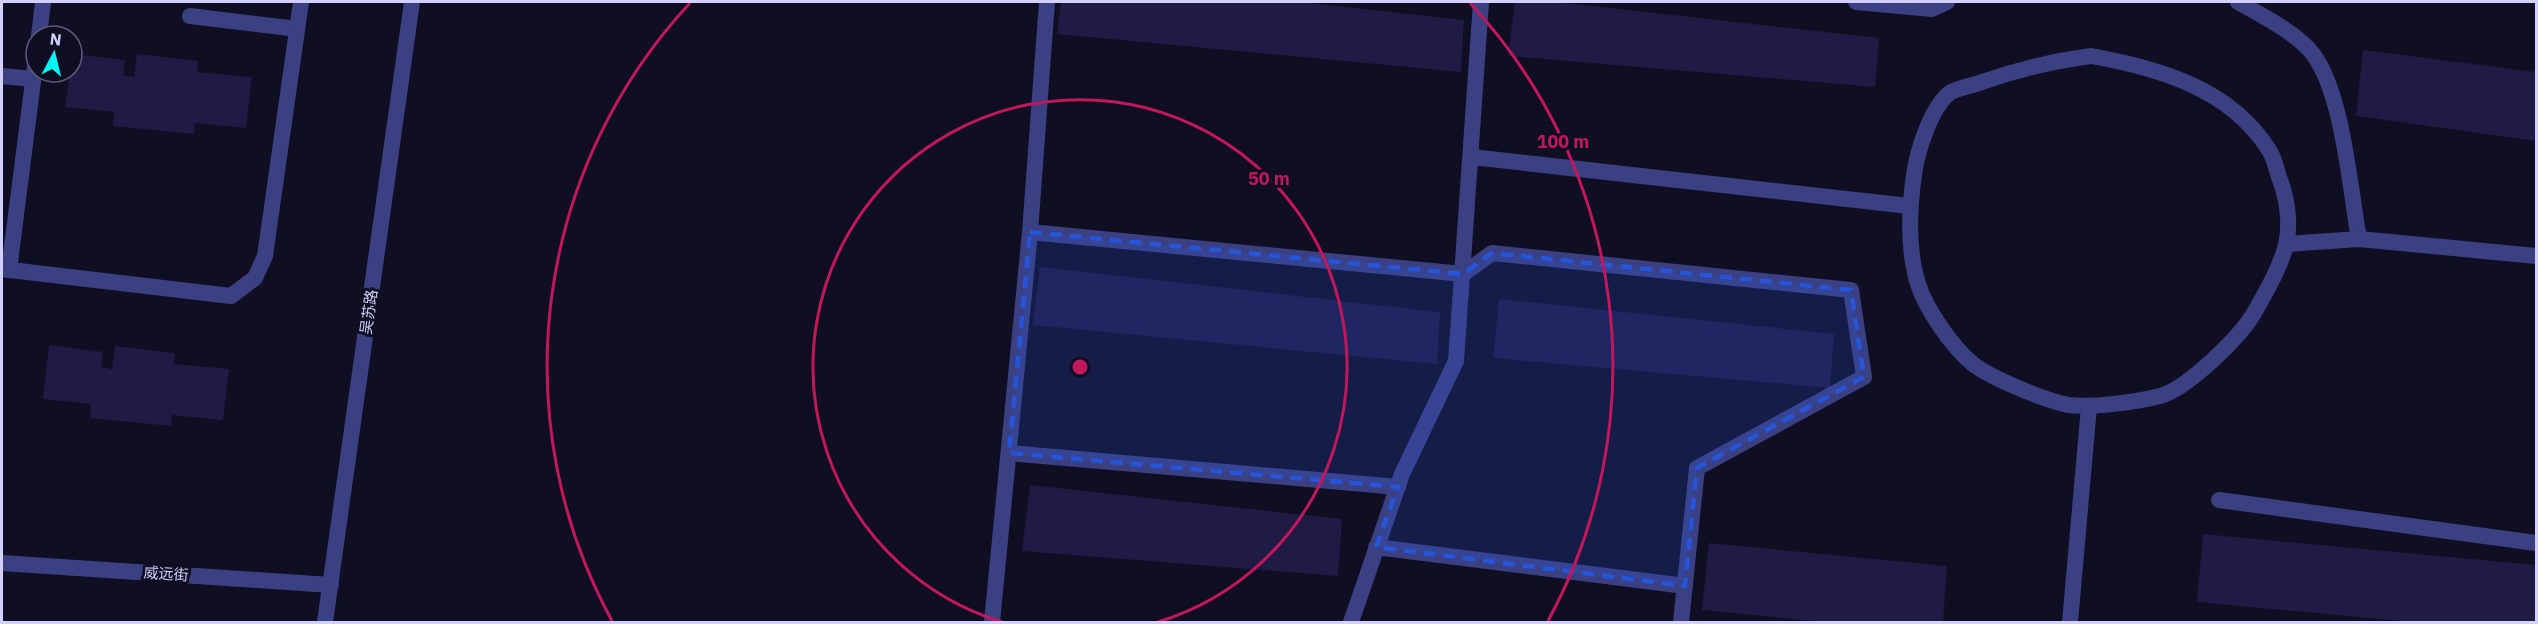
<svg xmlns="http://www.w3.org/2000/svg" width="2538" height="624" viewBox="0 0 2538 624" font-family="'IBM Plex Sans','Noto Sans SC',sans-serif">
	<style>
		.building { fill: #1f1b44 }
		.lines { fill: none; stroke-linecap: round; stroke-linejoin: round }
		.minor { stroke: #3a4081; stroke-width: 16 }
		.tertiary { stroke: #3a4081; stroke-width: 16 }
		.marked { fill: #2655da; fill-opacity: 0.2; stroke: #2655da; stroke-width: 4.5; stroke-dasharray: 12 8; stroke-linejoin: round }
		.ring { fill: none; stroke: #c2185b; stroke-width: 3 }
		.labels { text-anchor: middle; stroke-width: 6; stroke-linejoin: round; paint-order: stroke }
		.street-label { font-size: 15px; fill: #d2d1fe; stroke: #100e23 }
		.centre { fill: #c2185b; stroke: #100e23; stroke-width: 3 }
		.ring-label { font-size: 18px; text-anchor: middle; font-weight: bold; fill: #c2185b; stroke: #100e23; stroke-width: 6; stroke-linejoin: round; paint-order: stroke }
	</style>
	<rect width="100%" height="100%" fill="#100e23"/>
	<g class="building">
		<polygon points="1061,2 1301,2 1464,20 1461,72 1057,34"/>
		<polygon points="1515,2 1557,2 1879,38 1875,87 1508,56"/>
		<polygon points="2363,50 2536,72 2536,141 2356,116"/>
		<polygon points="72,54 125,60 123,75 134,77 137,54 198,61 197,72 252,77 246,128 195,123 194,134 113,126 114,112 65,107 70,72 72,72"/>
		<polygon points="1040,267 1440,312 1437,364 1033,325"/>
		<polygon points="1499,299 1834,334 1830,388 1493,358"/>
		<polygon points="49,345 103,352 101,367 112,369 115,346 175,353 174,364 229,369 223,420 172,415 171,426 90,418 91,404 43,399"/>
		<polygon points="1030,485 1342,519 1338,576 1022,551"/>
		<polygon points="2203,534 2536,565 2536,622 2413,622 2197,602"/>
		<polygon points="1709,543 1947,566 1943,622 1825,622 1702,610"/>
	</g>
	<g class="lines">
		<g class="minor">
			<polyline points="1856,2 1932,9 1947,2"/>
			<path d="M2238 2C2261 15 2297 33 2313 54 2343 94 2350 189 2359 239"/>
			<polyline points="190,16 297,29"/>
			<polyline points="39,36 43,2"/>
			<path d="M2091 56C2158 68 2230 88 2269 150 2274 157 2276 168 2279 177 2287 197 2291 223 2286 245 2280 268 2266 292 2254 313 2240 337 2187 389 2160 396 2137 402 2092 408 2069 405 2046 401 1991 378 1973 364 1952 347 1926 309 1918 284 1907 249 1909 210 1914 175 1917 152 1931 106 1951 92 1958 88 1971 86 1979 83 2016 70 2052 61 2091 56Z"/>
			<polyline points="2,76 33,79"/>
			<polyline points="1472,157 1909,206"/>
			<polyline points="1030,232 1463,274 1492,253 1851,290 1864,377 1697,468 1681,622"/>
			<polyline points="2286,244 2359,239 2536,256"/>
			<polyline points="2,269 231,296 255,278 265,256 301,2"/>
			<polyline points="9,270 36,58"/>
			<polyline points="1009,453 1398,487"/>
			<polyline points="2219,500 2536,543"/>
			<polyline points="1376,547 1685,586"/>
			<polyline points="992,622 1030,232 1047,2"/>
			<polyline points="1351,622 1402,474 1456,361 1481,2"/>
			<polyline points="2070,622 2089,407"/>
		</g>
		<g class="tertiary">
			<polyline points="2,563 331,585"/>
			<polyline points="325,622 412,2"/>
		</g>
	</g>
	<path class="marked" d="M1030 232 1463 274 1492 253 1851 290 1864 377 1697 468 1685 586 1376 547 1398 487 1009 453Z"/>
	<g class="ring">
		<path d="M1002 622A267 267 0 1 1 1158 622"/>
		<path d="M612 621A533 533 0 0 1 690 3M1470 3A533 533 0 0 1 1548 621"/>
	</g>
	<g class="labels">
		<g class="street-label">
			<text transform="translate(369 312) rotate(-82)" y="5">吴苏路</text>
			<text transform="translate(166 574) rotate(4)" y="5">威远街</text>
		</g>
	</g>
	<circle cx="1080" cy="367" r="9" class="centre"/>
	<g class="ring-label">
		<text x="1563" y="148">100 m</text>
		<text x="1269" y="185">50 m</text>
	</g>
	<rect width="2538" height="624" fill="none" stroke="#d2d1fe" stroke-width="6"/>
	<g transform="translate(54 54) rotate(7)"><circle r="28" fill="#100e23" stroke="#5e5c7b" stroke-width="1.5"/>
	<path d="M0-4.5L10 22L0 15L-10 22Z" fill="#05f7f4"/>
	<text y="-9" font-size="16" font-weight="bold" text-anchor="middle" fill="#d2d1fe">N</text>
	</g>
</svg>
